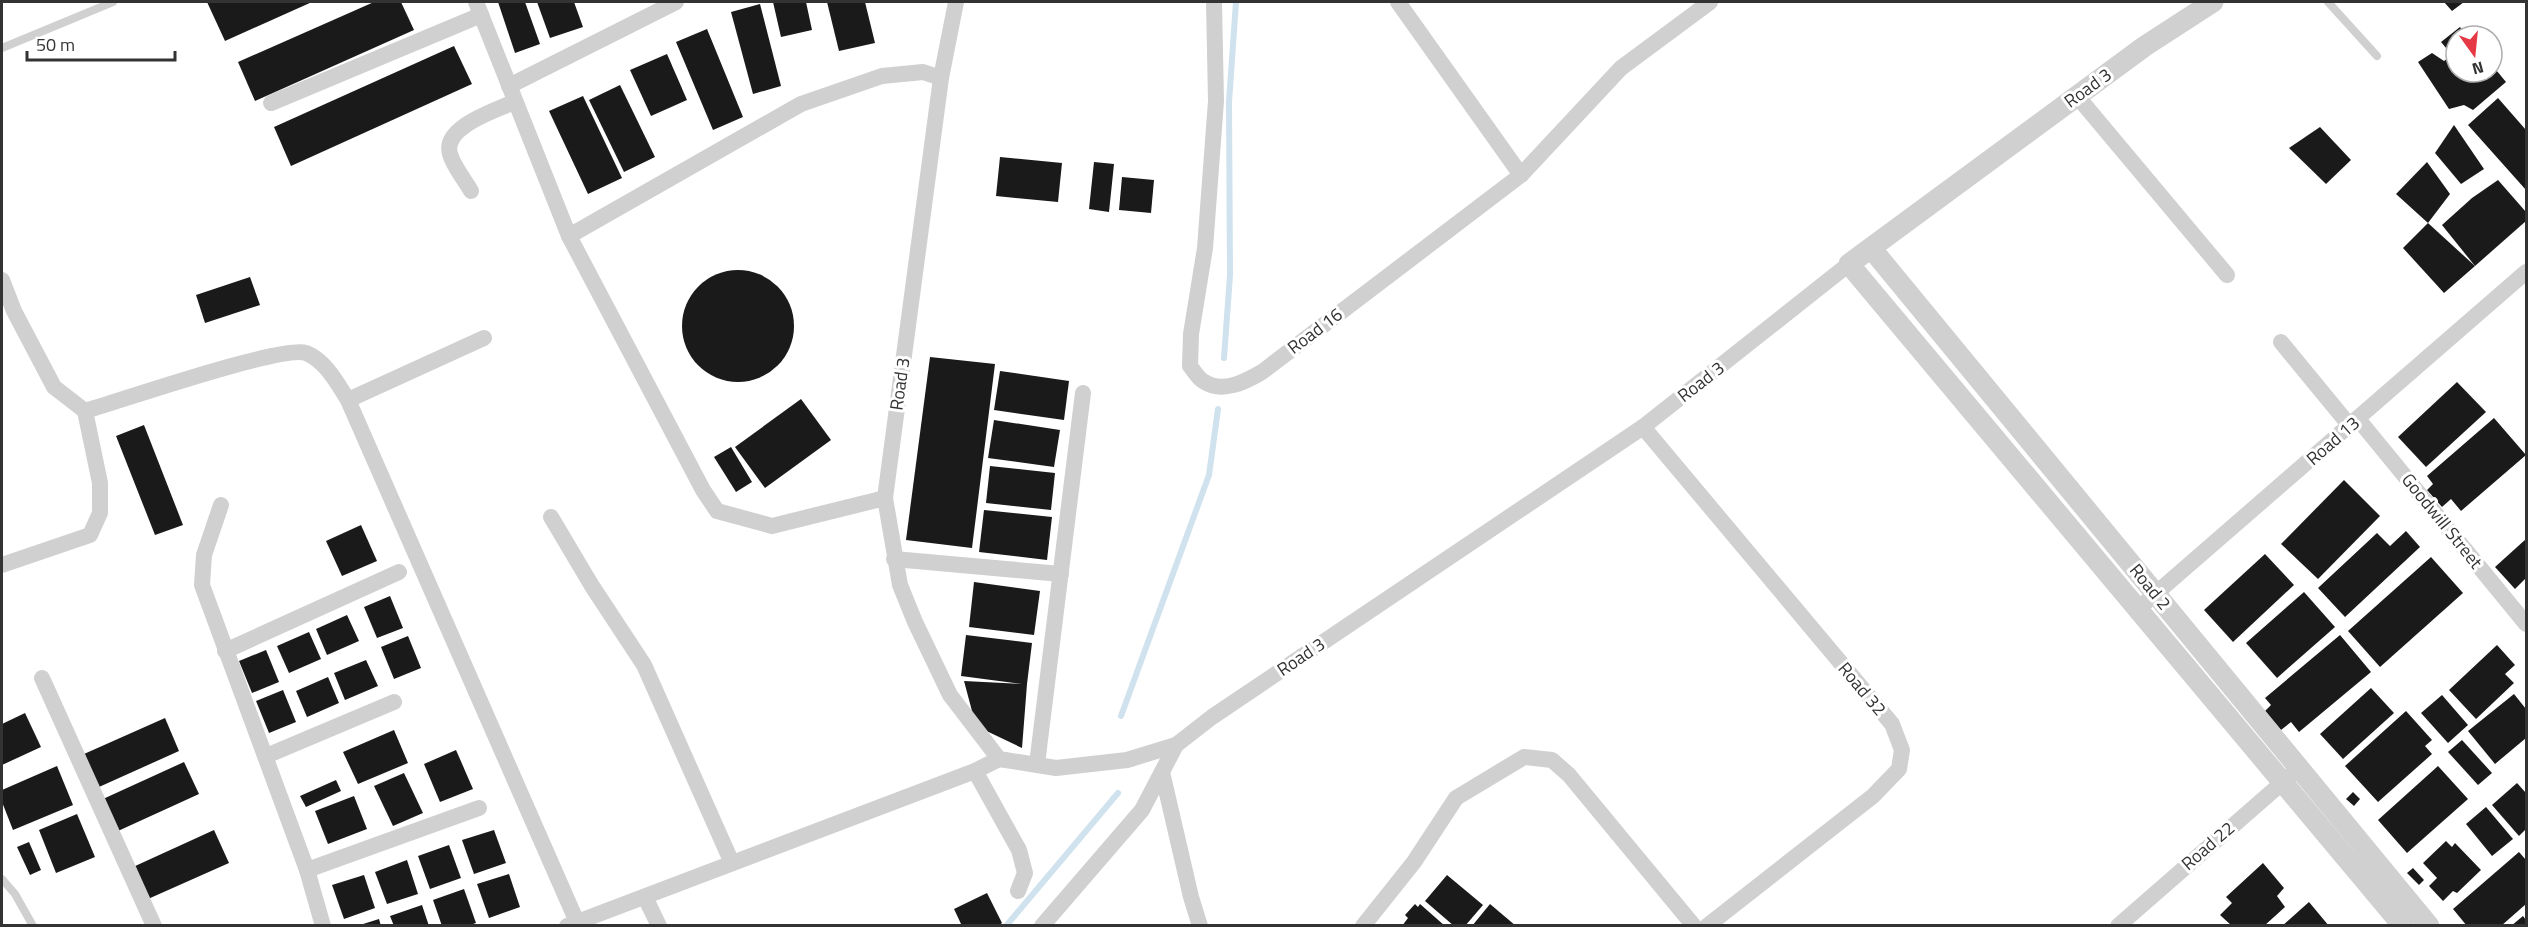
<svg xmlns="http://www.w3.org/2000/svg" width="2528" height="927" viewBox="0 0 2528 927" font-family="'Titillium Web',sans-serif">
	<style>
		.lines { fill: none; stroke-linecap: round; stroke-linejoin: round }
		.stream { stroke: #cfe2ee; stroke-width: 6 }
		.building { fill: #1a1a1a }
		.service { stroke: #d0d0d0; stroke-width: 8 }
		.minor { stroke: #d0d0d0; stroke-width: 16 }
		.tertiary { stroke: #d0d0d0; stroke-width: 21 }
		.labels { text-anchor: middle; stroke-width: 6; stroke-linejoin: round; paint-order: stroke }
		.street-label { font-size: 18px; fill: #333; stroke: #fff }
	</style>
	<rect width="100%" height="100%" fill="#fff"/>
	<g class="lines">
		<g class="stream">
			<polyline points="1224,358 1230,275 1229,102 1236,2"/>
			<polyline points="1121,716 1209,475 1218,409"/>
			<polyline points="1006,926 1118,793"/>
		</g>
	</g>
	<g class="building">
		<polygon points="207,2 312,2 225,41"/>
		<polygon points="374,2 401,2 414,30 255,101 238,62"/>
		<polygon points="498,2 525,2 540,44 515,53"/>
		<polygon points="537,2 574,2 583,27 550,38"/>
		<polygon points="773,2 806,2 812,30 781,37"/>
		<polygon points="827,2 865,2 875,43 839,51"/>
		<polygon points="2444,2 2464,2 2452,11"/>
		<polygon points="760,4 781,86 753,94 731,12"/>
		<polygon points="2460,27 2467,36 2456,36 2456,72 2492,72 2492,65 2506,82 2473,110 2464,105 2449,109 2418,62 2432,53 2444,61 2452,55 2441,42"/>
		<polygon points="707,29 743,117 713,130 676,42"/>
		<polygon points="454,46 472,84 291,166 274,127"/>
		<polygon points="667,54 687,100 651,116 630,70"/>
		<polygon points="620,85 655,157 624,172 589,100"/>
		<polygon points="583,96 622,178 588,194 549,111"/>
		<polygon points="2498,98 2526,130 2526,190 2468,125"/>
		<polygon points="2454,125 2484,169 2461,184 2435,153"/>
		<polygon points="2320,127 2351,160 2326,184 2289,148"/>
		<polygon points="1000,157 1062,163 1058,202 996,196"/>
		<polygon points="1094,162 1114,164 1109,212 1089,209"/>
		<polygon points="2427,162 2450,194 2428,223 2396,194"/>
		<polygon points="1122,177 1154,180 1151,213 1119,210"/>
		<polygon points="2498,180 2526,212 2526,221 2475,266 2442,225 2472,198"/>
		<polygon points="2428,223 2475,266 2444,293 2403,248"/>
		<circle cx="738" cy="326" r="56"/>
		<polygon points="250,277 260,305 205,323 196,295"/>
		<polygon points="930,357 995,364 972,548 906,540"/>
		<polygon points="1000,371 1069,381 1064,420 994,410"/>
		<polygon points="2457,382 2486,412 2426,467 2398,437"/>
		<polygon points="801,399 831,440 765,488 735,447"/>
		<polygon points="2494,418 2526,455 2461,511 2451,499 2442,507 2427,490 2433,484 2427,476"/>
		<polygon points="994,420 1060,430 1054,467 988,458"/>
		<polygon points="144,425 183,525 155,535 116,436"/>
		<polygon points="731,447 752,482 736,492 714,457"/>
		<polygon points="990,466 1055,473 1051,510 986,503"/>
		<polygon points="2344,480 2380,516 2318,579 2281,544"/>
		<polygon points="984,510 1052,517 1047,560 979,552"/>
		<polygon points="361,525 377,561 342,576 326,541"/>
		<polygon points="2406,531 2420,547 2345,617 2318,588 2377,533 2390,546"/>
		<polygon points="2526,539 2526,578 2515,589 2495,567"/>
		<polygon points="2265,554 2294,585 2233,642 2204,610"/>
		<polygon points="2431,557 2463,593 2380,667 2348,631"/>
		<polygon points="974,582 1040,591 1034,635 969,627"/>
		<polygon points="2304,592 2335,627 2277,678 2246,643"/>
		<polygon points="390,596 403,628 377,638 364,607"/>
		<polygon points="347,615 359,641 327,655 316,629"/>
		<polygon points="309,632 321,659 289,673 277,646"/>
		<polygon points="966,635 1032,643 1027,684 1022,748 976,726 964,681 1022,684 961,676"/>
		<polygon points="2340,635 2371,672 2299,732 2291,722 2281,730 2265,711 2271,705 2265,698"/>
		<polygon points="408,636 421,668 394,679 381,647"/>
		<polygon points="2497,645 2515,665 2505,674 2514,683 2476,719 2449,690"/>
		<polygon points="266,650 279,682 252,693 239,661"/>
		<polygon points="366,660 378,686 345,700 334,673"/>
		<polygon points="328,677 339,703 307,717 296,691"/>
		<polygon points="2371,688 2394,713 2343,759 2320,734"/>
		<polygon points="283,690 296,722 269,733 256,701"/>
		<polygon points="2514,694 2526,709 2526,738 2495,764 2468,731"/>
		<polygon points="2442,695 2468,725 2448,743 2421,713"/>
		<polygon points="2406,711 2432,740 2425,746 2432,754 2378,802 2345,766"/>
		<polygon points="25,713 41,747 2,765 2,724"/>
		<polygon points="165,718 179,751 99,787 84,754"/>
		<polygon points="394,730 408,763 358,784 343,752"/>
		<polygon points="2462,740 2492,773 2478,785 2448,752"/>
		<polygon points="456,750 473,789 440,802 424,764"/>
		<polygon points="184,762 199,794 118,831 103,799"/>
		<polygon points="57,766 73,805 13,830 2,802 2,790"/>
		<polygon points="2438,766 2468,799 2407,853 2378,820"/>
		<polygon points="404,773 423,813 393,826 374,786"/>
		<polygon points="336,780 341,791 306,807 300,796"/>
		<polygon points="2517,783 2526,793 2526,829 2519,836 2492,805"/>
		<polygon points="2353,792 2360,799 2354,806 2346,799"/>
		<polygon points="354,796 367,829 328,844 315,811"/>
		<polygon points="2486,807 2513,839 2492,856 2466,824"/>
		<polygon points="77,814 95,857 56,873 39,830"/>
		<polygon points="214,830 229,863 148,899 133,867"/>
		<polygon points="494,830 506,863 474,874 462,840"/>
		<polygon points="2446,841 2452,847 2455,843 2481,870 2457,893 2453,891 2443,901 2429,886 2437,878 2423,863"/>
		<polygon points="29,842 41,870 30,875 17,847"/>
		<polygon points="449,845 461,878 430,889 418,856"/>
		<polygon points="2519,852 2526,860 2526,904 2501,926 2467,926 2453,909"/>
		<polygon points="407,860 418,894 387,904 375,872"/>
		<polygon points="2263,863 2284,888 2277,896 2285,907 2264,926 2232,926 2220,915 2232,903 2226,897"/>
		<polygon points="2413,868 2424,880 2419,885 2407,873"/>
		<polygon points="509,874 520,907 489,918 477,884"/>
		<polygon points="364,875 375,908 344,919 332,885"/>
		<polygon points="1447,875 1483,905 1465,926 1454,926 1425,901"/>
		<polygon points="464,889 476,923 467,926 442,926 433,900"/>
		<polygon points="987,893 1002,923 998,926 962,926 954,909"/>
		<polygon points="2309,902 2329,926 2282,926"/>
		<polygon points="1415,904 1418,907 1420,904 1445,926 1402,926 1408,918 1405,915"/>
		<polygon points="1490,904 1516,926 1472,926"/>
		<polygon points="422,905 429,926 394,926 390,916"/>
		<polygon points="2523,916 2526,920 2526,926 2511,926"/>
		<polygon points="379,919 381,926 360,926 360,925"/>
	</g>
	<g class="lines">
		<g class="service">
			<polyline points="2328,2 2377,56"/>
			<polyline points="2,48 113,2"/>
			<polyline points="2,879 15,894 33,926"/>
		</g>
		<g class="minor">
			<polyline points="476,2 569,236 703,490 717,511 772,526 885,498"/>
			<polyline points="956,2 941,78 885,498 900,585 915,622 950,695 999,759 1056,768 1127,760 1176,745 1212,717 1643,427 1849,264"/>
			<path d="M1214 2 1216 101 1205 248 1191 334 1190 366C1194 371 1198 378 1203 381 1222 394 1245 382 1262 372L1521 175 1621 68 1710 2"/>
			<polyline points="1398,2 1521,175"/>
			<polyline points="509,86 676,2"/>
			<polyline points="2077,96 2227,275"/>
			<polyline points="271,103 481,15"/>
			<path d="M471 191C465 180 453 166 450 154 442 127 495 111 514 102"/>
			<polyline points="569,236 801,104 882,76 923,72 941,78"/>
			<path d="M2 280 14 311 54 387 85 411C120 401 281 345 306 353 326 361 337 383 348 400L577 922"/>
			<polyline points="2281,342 2350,426"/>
			<polyline points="348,400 484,338"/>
			<polyline points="2358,419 2526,624"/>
			<polyline points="1643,427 1892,724 1902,750 1899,769 1873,796 1707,926"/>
			<polyline points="221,505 204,555 202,585 307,870 323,926"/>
			<polyline points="551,517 592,586 644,665 732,863"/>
			<polyline points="894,559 1061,574"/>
			<polyline points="2,565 90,535 100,513 100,483 85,411"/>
			<polyline points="2146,602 2526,272"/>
			<polyline points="225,651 399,572"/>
			<polyline points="42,678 154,926"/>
			<polyline points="266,756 394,702"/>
			<polyline points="1037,764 1083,393"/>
			<polyline points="975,771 1019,850 1025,873 1018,891"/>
			<polyline points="1162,772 1191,897 1200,926"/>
			<polyline points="307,870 479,808"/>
			<polyline points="645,897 659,926"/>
			<polyline points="567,926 975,771 999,759"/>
			<polyline points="1042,926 1142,810 1176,745"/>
			<polyline points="1363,926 1414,862 1456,798 1524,757 1552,760 1569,775 1694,926"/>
			<polyline points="2118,926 2291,775"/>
		</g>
		<g class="tertiary">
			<polyline points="2213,2 2145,46 1849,264 2403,926"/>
			<polyline points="1871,248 2429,926"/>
		</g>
	</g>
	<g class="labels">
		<g class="street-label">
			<text transform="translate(2088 88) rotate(-36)" y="6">Road 3</text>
			<text transform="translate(1315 331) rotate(-37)" y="6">Road 16</text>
			<text transform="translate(1701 382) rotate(-38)" y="6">Road 3</text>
			<text transform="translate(900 384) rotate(-82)" y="6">Road 3</text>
			<text transform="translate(2333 441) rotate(-41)" y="6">Road 13</text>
			<text transform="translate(2442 521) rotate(51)" y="6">Goodwill Street</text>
			<text transform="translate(2150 587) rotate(51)" y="6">Road 2</text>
			<text transform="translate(1301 657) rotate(-34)" y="6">Road 3</text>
			<text transform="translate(1862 689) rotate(50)" y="6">Road 32</text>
			<text transform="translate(2208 846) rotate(-41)" y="6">Road 22</text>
		</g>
	</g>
	<rect width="2528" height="927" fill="none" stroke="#333333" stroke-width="6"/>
	<g transform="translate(2474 54) rotate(165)"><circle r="28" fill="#ffffff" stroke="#adadad" stroke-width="1.5"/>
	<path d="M0-4.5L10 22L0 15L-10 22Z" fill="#e63946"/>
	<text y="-9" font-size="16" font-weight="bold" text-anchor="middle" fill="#333333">N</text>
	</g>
	<path d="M27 51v9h148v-9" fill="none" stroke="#333333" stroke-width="3"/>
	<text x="36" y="51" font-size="18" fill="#333333" stroke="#ffffff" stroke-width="4.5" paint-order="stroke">50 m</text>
</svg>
